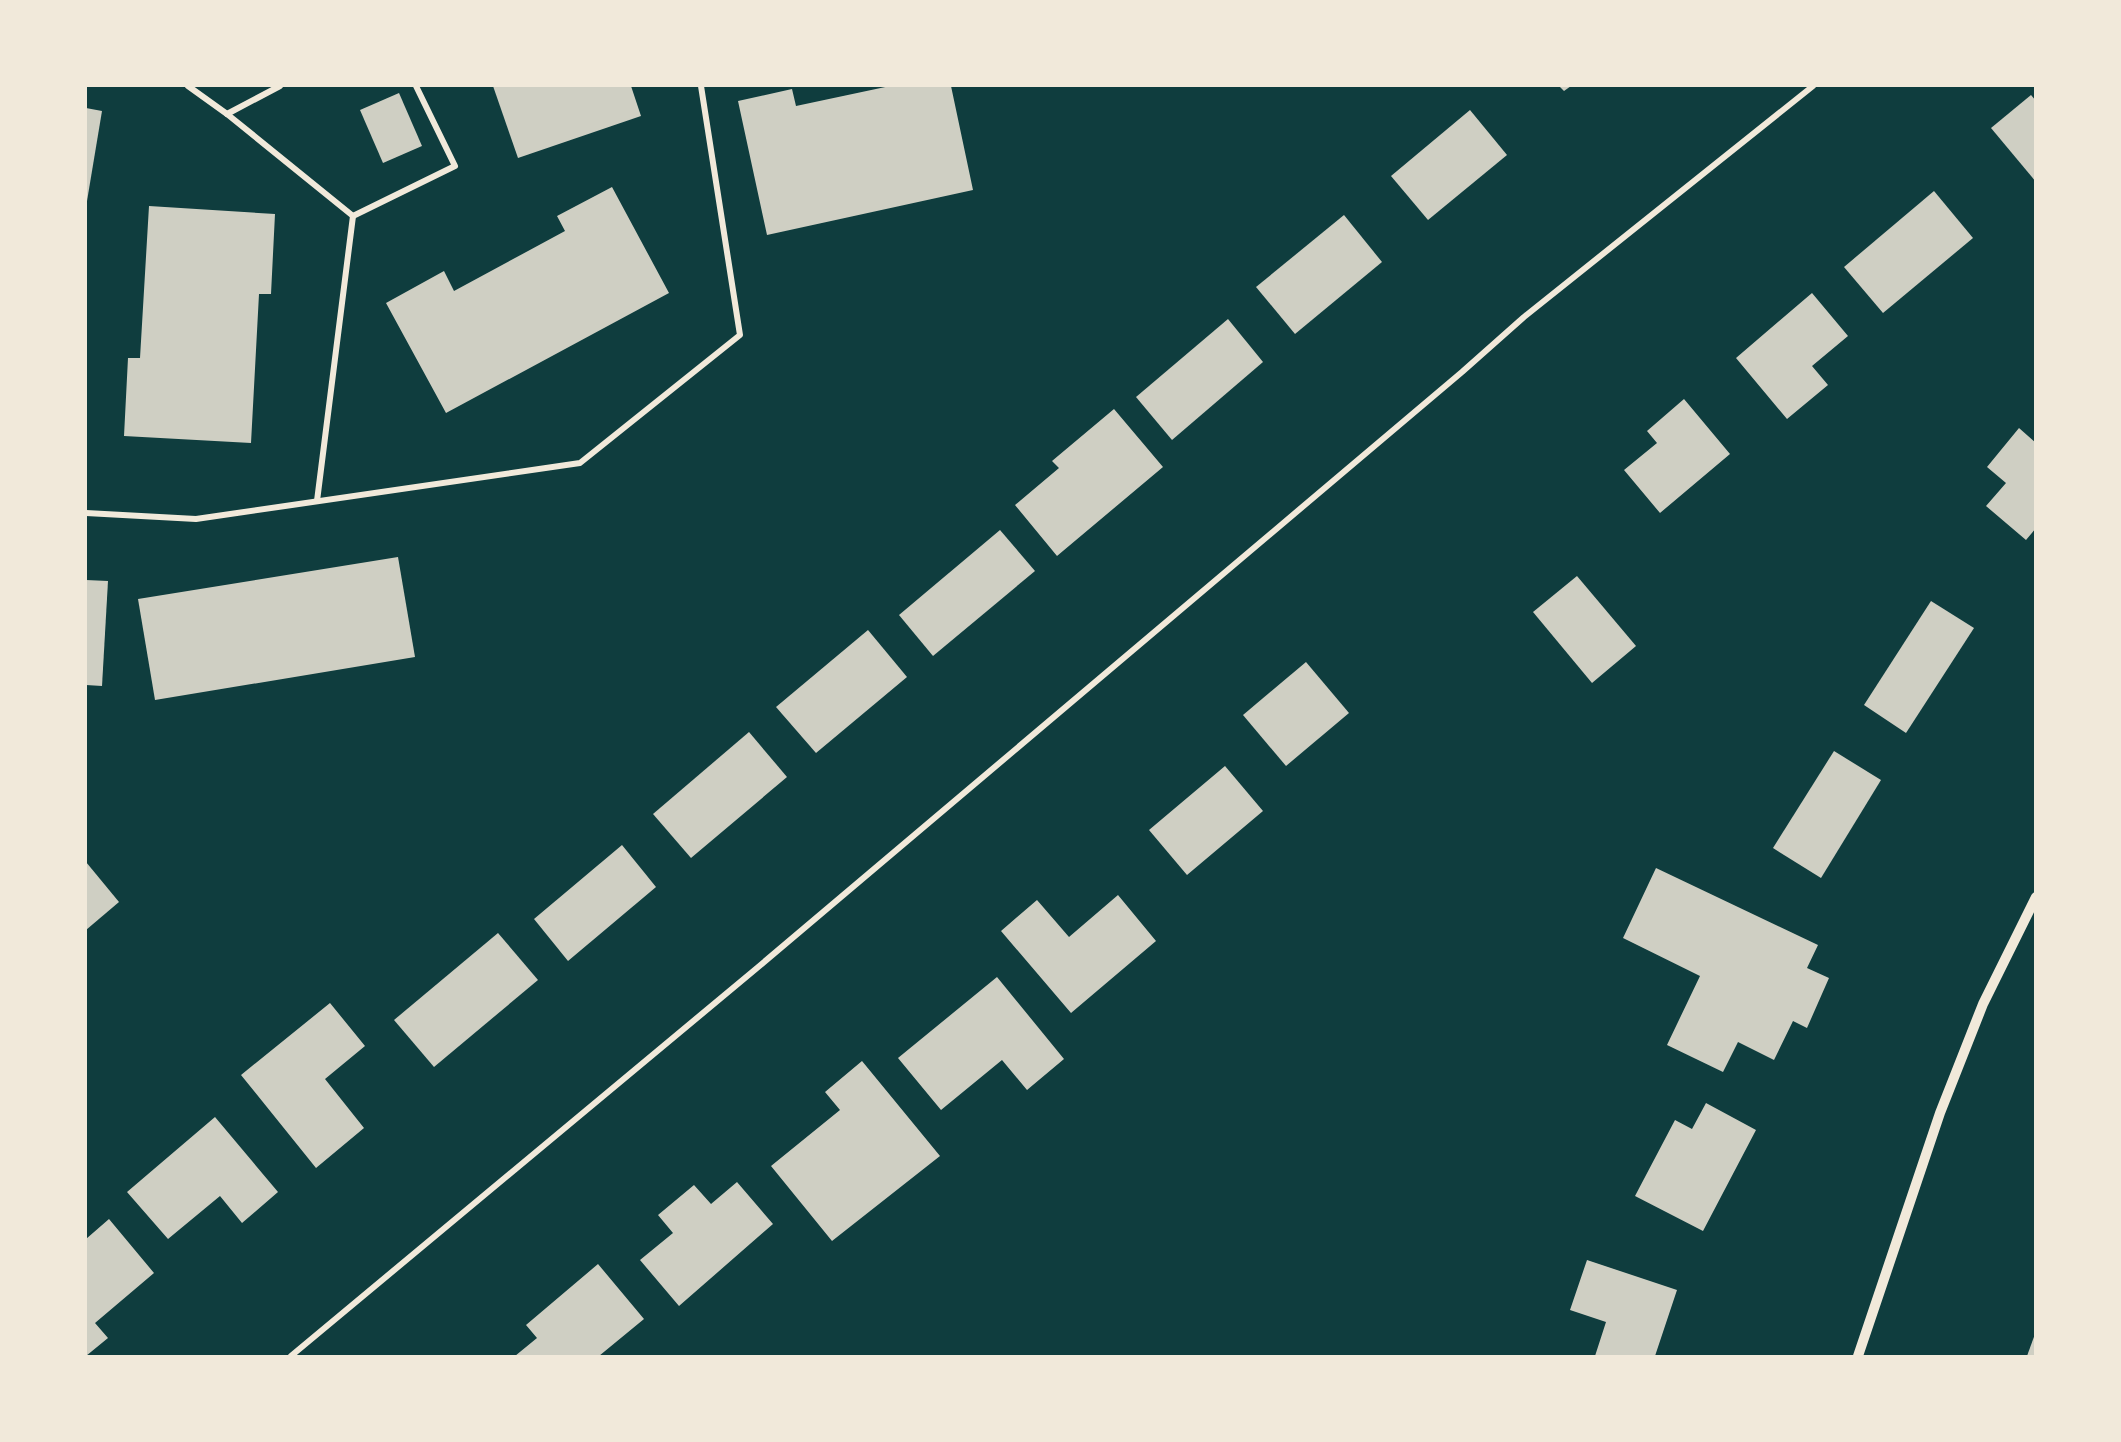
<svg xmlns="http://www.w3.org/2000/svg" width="2121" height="1442" viewBox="0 0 2121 1442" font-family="Helvetica,sans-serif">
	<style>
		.building { fill: #cfcfc3 }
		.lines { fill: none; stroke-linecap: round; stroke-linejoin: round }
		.minor { stroke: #f1e9da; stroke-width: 6 }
		.tertiary { stroke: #f1e9da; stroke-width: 10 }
	</style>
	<rect width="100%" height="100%" fill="#0f3d3e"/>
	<g class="building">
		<polygon points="493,86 631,86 641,116 518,158"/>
		<polygon points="890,86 951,86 973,190 767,235 738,101 792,89 796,106"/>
		<polygon points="1559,86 1571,86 1564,91"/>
		<polygon points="399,93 422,146 383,163 360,110"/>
		<polygon points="2031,95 2036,101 2036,182 1991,128"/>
		<polygon points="86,108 102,111 87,201 86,201"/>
		<polygon points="1470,110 1507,155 1428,220 1391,176"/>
		<polygon points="612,187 669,293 446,413 386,303 444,271 454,291 565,231 557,216"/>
		<polygon points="1934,191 1973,238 1883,313 1844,267"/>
		<polygon points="149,206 275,214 271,294 259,294 251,443 124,436 128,358 140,358"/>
		<polygon points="1344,215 1382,262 1295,334 1256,287"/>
		<polygon points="1812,293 1848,336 1812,366 1828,385 1787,419 1736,358"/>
		<polygon points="1228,319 1263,362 1172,440 1136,397"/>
		<polygon points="1684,399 1730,454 1660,513 1624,470 1657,443 1647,431"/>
		<polygon points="1114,409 1163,467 1057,556 1015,505 1059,468 1052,461"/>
		<polygon points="2019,428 2036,443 2036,528 2026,540 1986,506 2006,483 1987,467"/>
		<polygon points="1000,530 1035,571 933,656 899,615"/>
		<polygon points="398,557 415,657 155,700 138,599"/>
		<polygon points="1577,576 1636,646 1592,683 1533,612"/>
		<polygon points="86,580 108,581 102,686 86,685"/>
		<polygon points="1931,601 1974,628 1906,733 1864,705"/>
		<polygon points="868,630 907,677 816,753 776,707"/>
		<polygon points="1306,662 1349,713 1286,766 1243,715"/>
		<polygon points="749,732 787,777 691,858 653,814"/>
		<polygon points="1834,751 1881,780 1821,878 1773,848"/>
		<polygon points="1225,766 1263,811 1187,875 1149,830"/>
		<polygon points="622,845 656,887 568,961 534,919"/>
		<polygon points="86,862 119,902 86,930"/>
		<polygon points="1656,868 1818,945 1807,968 1829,978 1807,1028 1793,1021 1774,1060 1738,1042 1723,1072 1667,1045 1700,976 1623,938"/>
		<polygon points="1118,895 1156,941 1071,1013 1001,931 1037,900 1069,937"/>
		<polygon points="498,933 538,980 434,1067 394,1020"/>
		<polygon points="997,977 1064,1059 1027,1090 1002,1060 941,1110 898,1058"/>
		<polygon points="330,1003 365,1046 325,1079 364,1128 316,1168 241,1075"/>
		<polygon points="862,1061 940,1156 832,1241 771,1166 840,1110 825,1092"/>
		<polygon points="1706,1103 1756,1130 1703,1231 1635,1196 1675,1120 1692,1129"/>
		<polygon points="215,1117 278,1192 242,1223 220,1196 168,1239 127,1192"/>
		<polygon points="737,1182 773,1224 679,1306 640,1260 673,1233 658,1215 694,1185 711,1204"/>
		<polygon points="109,1219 154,1273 95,1323 108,1338 86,1356 86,1239"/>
		<polygon points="1587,1260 1677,1290 1655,1356 1595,1356 1606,1322 1570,1310"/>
		<polygon points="598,1264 644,1319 599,1356 515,1356 537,1338 526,1325"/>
		<polygon points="2035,1334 2036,1356 2027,1356"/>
	</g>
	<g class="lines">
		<g class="minor">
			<polyline points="188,86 227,114 353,216"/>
			<polyline points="227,114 280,86"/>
			<polyline points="353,216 455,166 416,86"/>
			<polyline points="317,501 353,216"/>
			<polyline points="86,513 196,519 580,463 740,335 701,86"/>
			<polyline points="291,1356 757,968 1462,372 1524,317 1813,86"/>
		</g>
		<polyline class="tertiary" points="1858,1356 1940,1113 1983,1004 2036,897"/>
	</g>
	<rect width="2121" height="1442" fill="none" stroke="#f1e9da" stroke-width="174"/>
</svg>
